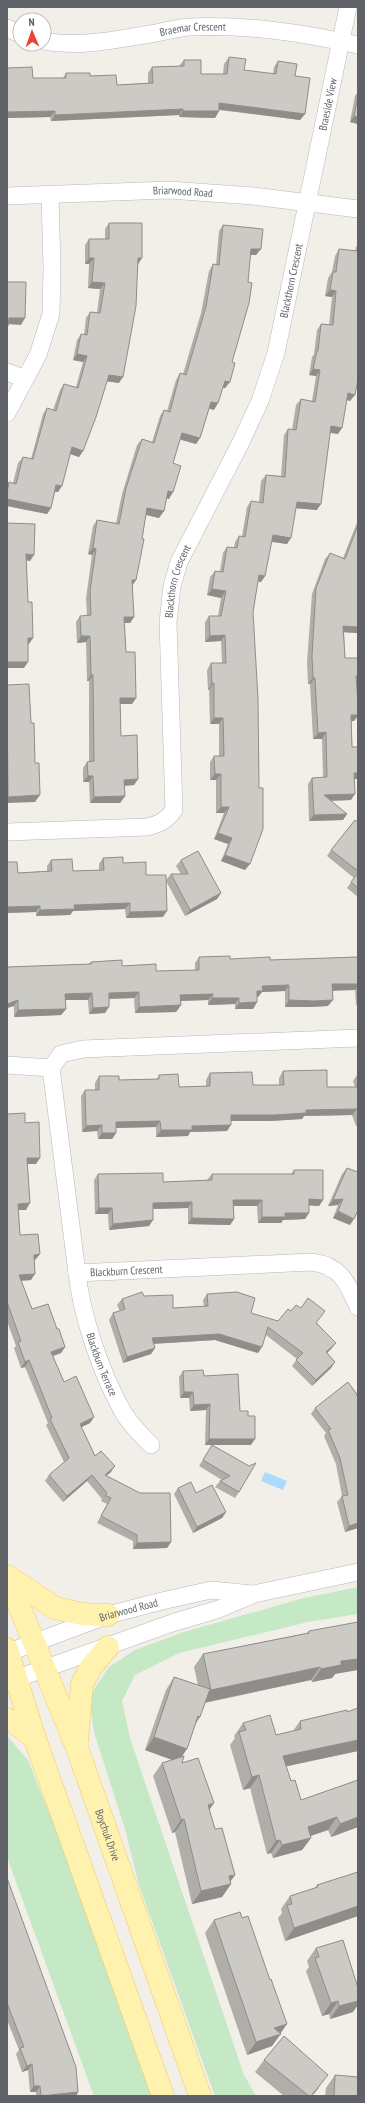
<svg xmlns="http://www.w3.org/2000/svg" width="365" height="2103" viewBox="0 0 365 2103" font-family="'PT Sans Narrow',sans-serif">
	<style>
		.green { fill: #c5e8c5 }
		.water { fill: #aadaff }
		.lines { fill: none; stroke-linecap: round; stroke-linejoin: round }
		.minor-casing { stroke: #b5b8bc; stroke-width: 18 }
		.major-casing { stroke: #f2c960; stroke-width: 23 }
		.minor { stroke: #fff; stroke-width: 17 }
		.major { stroke: #fff2af; stroke-width: 22 }
		.wall { fill: #afaea9 }
		.shaded-wall { fill: #8f8d8a }
		.building { fill: #cccac5; stroke: #8f8d8a }
		.labels { text-anchor: middle; stroke-width: 4; stroke-linejoin: round; paint-order: stroke }
		.street-label { font-size: 11px; fill: #5f6368; stroke: #fff }
	</style>
	<rect width="100%" height="100%" fill="#f1efe8"/>
	<g class="green">
		<polygon points="358,1587 358,1614 308,1622 179,1653 135,1675 122,1701 130,1738 244,2075 256,2096 215,2096 139,1885 125,1829 94,1732 90,1705 93,1691 109,1667 135,1650 184,1632 304,1598"/>
		<polygon points="7,1736 28,1760 162,2096 94,2096 7,1857"/>
	</g>
	<polygon class="water" points="265,1472 287,1481 283,1490 261,1481"/>
	<g class="lines">
		<g class="minor-casing">
			<g id="minor">
				<polyline points="7,28 20,34"/>
				<path id="s1" d="M44 41C81 48 119 39 156 33 166 31 178 28 189 27 247 24 302 33 358 45"/>
				<path id="s2" d="M7 196 169 190 253 196 358 209"/>
				<polyline points="7,372 25,379"/>
				<polyline points="7,413 38,355 51,314 52,268 50,195"/>
				<path id="s3" d="M7 832 147 827C160 824 167 820 174 810L168 622 172 586 179 562 240 444 260 401 276 353 348 7"/>
				<path id="s4" d="M358 1038 83 1049 61 1054 51 1068 77 1273 312 1262C341 1266 347 1282 358 1307"/>
				<polyline points="7,1065 51,1068"/>
				<path id="s5" d="M77 1273C82 1317 101 1373 123 1412 130 1424 141 1435 151 1445"/>
				<path id="s6" d="M7 1653 108 1615 162 1601 211 1590 252 1594"/>
				<polyline points="7,1682 172,1623 219,1609 254,1594 358,1572"/>
			</g>
		</g>
		<g class="major-casing">
			<g id="major">
				<path id="s7" d="M7 1576 77 1748 200 2096"/>
				<polyline points="7,1576 55,1608 82,1614 108,1615"/>
				<polyline points="7,1649 35,1739 163,2096"/>
				<polyline points="7,1719 16,1723 35,1739"/>
				<polyline points="77,1741 82,1684 91,1667 108,1647"/>
			</g>
		</g>
		<use href="#minor" class="minor"/>
		<use href="#major" class="major"/>
	</g>
	<g class="wall">
		<polygon points="229,57 244,70 273,74 274,67 278,61 295,76 305,114 300,120 219,110 219,111 215,118 179,117 179,115 51,121 50,117 7,118 7,68 33,78 63,78 66,73 90,76 117,85 148,83 148,73 152,67 179,66 184,60 201,74 223,74 224,64"/>
		<polygon points="358,92 358,124 350,122 355,96"/>
		<polygon points="109,223 142,258 138,264 119,383 107,381 83,451 79,457 70,454 58,492 55,492 51,508 47,514 7,506 7,486 9,482 13,483 18,463 23,457 31,459 43,414 47,408 53,410 60,390 64,384 76,387 83,362 73,360 77,340 81,334 84,335 86,318 90,312 97,313 100,289 88,288 89,264 85,264 85,245 89,239 105,239 105,229"/>
		<polygon points="223,225 261,249 256,255 251,255 232,362 230,382 225,388 223,388 214,410 209,408 200,438 196,444 180,439 173,463 169,499 166,498 164,511 159,518 146,515 142,539 136,580 132,586 134,617 130,623 124,623 126,652 136,698 132,704 120,704 121,736 138,779 134,785 124,786 125,796 120,803 90,803 89,782 83,782 83,768 87,762 89,762 89,681 87,681 86,642 77,643 76,622 80,616 87,616 86,598 92,555 88,554 93,526 97,520 116,523 122,494 137,445 142,439 152,442 160,416 164,410 167,411 176,380 180,373 183,374 201,313 209,271 213,264 216,265 219,231"/>
		<polygon points="358,244 358,379 350,401 347,400 338,434 330,433 317,510 296,508 287,544 271,542 265,576 261,582 258,581 253,612 245,870 221,861 228,844 214,839 224,813 216,813 216,780 210,780 210,762 214,756 219,756 219,724 210,724 209,690 208,690 207,670 211,663 222,663 221,641 205,642 205,622 209,616 218,616 221,598 207,595 210,577 215,571 220,571 223,553 227,547 234,548 235,542 239,536 242,536 247,507 251,501 259,502 261,481 266,475 281,476 284,435 288,429 292,430 296,405 301,399 312,401 316,376 309,375 312,357 314,354 317,330 321,324 329,325 332,297 325,296 328,278 332,272 335,256 339,249 355,251 356,247"/>
		<polygon points="358,520 358,633 344,632 345,658 358,678 357,680 354,721 351,721 352,747 358,747 358,777 357,779 354,779 351,800 331,801 347,814 343,820 309,821 308,784 312,778 323,777 322,739 313,739 310,684 308,684 307,662 312,594 325,559 330,553 343,558"/>
		<polygon points="358,822 358,897 347,888 354,878 327,856 331,850"/>
		<polygon points="103,858 123,863 146,875 166,880 171,874 181,874 176,866 181,860 221,893 217,899 185,916 166,881 163,917 126,918 125,909 73,911 70,915 36,916 36,912 7,913 7,862 18,873 47,871 47,866 51,860 73,871 99,870 99,864"/>
		<polygon points="199,957 230,959 270,960 358,957 358,1005 356,1005 355,990 332,990 328,1006 309,1007 285,1007 285,991 262,992 258,997 257,997 257,1002 253,1009 235,1009 235,1004 208,1005 208,1000 181,1001 181,1005 176,1012 135,1013 134,998 109,999 105,1013 89,1014 88,1000 65,1000 66,1009 61,1015 14,1017 14,1006 7,1008 7,967 89,964 91,962 122,966 156,971 195,970 195,963"/>
		<polygon points="283,1071 327,1087 355,1087 353,1081 357,1075 358,1074 358,1126 356,1126 352,1115 304,1116 302,1119 270,1121 231,1121 227,1131 190,1132 188,1136 156,1137 156,1127 116,1128 116,1133 112,1139 98,1139 97,1131 82,1132 81,1096 85,1090 95,1090 95,1083 99,1076 119,1080 157,1079 159,1075 179,1087 206,1086 206,1080 210,1073 253,1085 279,1085 279,1078"/>
		<polygon points="7,1114 25,1123 36,1164 27,1164 26,1210 18,1210 20,1235 40,1254 35,1260 34,1260 31,1280 21,1281 32,1309 57,1329 65,1347 61,1353 53,1356 64,1382 94,1417 90,1423 81,1427 95,1456 111,1472 106,1476 171,1542 167,1548 133,1549 133,1541 97,1523 107,1504 101,1501 102,1499 87,1481 63,1502 45,1481 49,1475 64,1462 46,1425 48,1423 25,1367 21,1368 14,1348 16,1346 7,1321"/>
		<polygon points="347,1168 350,1225 333,1218 338,1205 328,1206 342,1174"/>
		<polygon points="294,1170 323,1200 319,1206 309,1205 309,1213 305,1219 283,1220 281,1223 258,1223 257,1206 234,1206 234,1219 230,1225 188,1224 188,1208 153,1209 153,1220 149,1226 109,1230 108,1214 95,1214 94,1180 98,1174 163,1182 207,1180 212,1174 291,1174"/>
		<polygon points="207,1294 251,1313 278,1321 291,1311 317,1323 336,1343 331,1349 327,1353 335,1362 331,1368 312,1386 292,1366 297,1359 266,1335 258,1353 215,1340 154,1344 155,1348 151,1354 123,1363 109,1320 113,1313 120,1311 117,1305 122,1299 144,1296 173,1308 204,1306 203,1300"/>
		<polygon points="183,1371 204,1376 240,1411 248,1416 251,1445 205,1445 206,1410 190,1411 189,1398 180,1398 179,1377"/>
		<polygon points="348,1382 358,1528 345,1532 337,1502 342,1496 336,1464 324,1436 326,1433 311,1414 315,1408"/>
		<polygon points="212,1445 249,1466 239,1492 235,1498 215,1487 220,1481 222,1480 199,1466"/>
		<polygon points="178,1488 196,1493 226,1512 222,1518 193,1533 174,1494"/>
		<polygon points="309,1631 335,1674 332,1678 312,1682 311,1680 205,1703 181,1757 182,1763 209,1810 215,1829 235,1875 230,1881 231,1884 222,1897 192,1904 175,1832 172,1833 153,1776 162,1763 172,1760 145,1750 166,1690 174,1677 198,1685 194,1667 203,1654 307,1633"/>
		<polygon points="300,1721 358,1751 286,1766 291,1781 301,1800 358,1780 358,1827 331,1837 328,1830 310,1836 311,1838 302,1850 273,1858 271,1853 267,1854 250,1788 243,1790 230,1745 235,1738 234,1736 243,1723 276,1735 293,1731"/>
		<polygon points="358,1872 358,1916 285,1941 278,1918 282,1913 281,1909 290,1896 315,1888 317,1885"/>
		<polygon points="7,1878 78,2092 76,2096 36,2096 36,2092 30,2092 28,2070 22,2072 16,2054 19,2050 7,2020"/>
		<polygon points="214,1920 281,2034 272,2046 247,2055 205,1933"/>
		<polygon points="316,1948 353,2012 330,2019 329,2014 322,2016 306,1971 309,1967 307,1961"/>
		<polygon points="264,2060 319,2088 312,2096 284,2096 255,2072"/>
		<polygon points="335,2075 358,2096 325,2096 326,2088"/>
	</g>
	<g class="shaded-wall">
		<polygon points="219,103 305,114 300,120 215,109"/>
		<polygon points="183,109 179,115 51,121 55,115"/>
		<polygon points="55,111 50,117 7,118 7,112"/>
		<polygon points="183,111 219,111 215,118 179,117"/>
		<polygon points="354,116 358,117 358,124 350,122"/>
		<polygon points="251,249 261,249 256,255 247,255"/>
		<polygon points="89,258 94,258 89,264 85,264"/>
		<polygon points="138,258 142,258 138,264"/>
		<polygon points="92,282 105,283 100,289 88,288"/>
		<polygon points="330,290 336,291 332,297 325,296"/>
		<polygon points="9,318 25,318 21,325 7,324"/>
		<polygon points="77,354 87,356 83,362 73,360"/>
		<polygon points="313,369 320,370 316,376 309,375"/>
		<polygon points="109,375 123,377 119,383 105,381"/>
		<polygon points="225,381 230,382 225,388 220,387"/>
		<polygon points="348,393 355,395 350,401 344,399"/>
		<polygon points="211,402 218,403 214,410 207,408"/>
		<polygon points="331,426 342,428 338,434 327,432"/>
		<polygon points="182,433 200,438 196,444 178,439"/>
		<polygon points="72,447 83,451 79,457 68,453"/>
		<polygon points="56,485 62,486 58,492 52,491"/>
		<polygon points="168,491 173,492 169,499 163,497"/>
		<polygon points="7,499 51,508 47,514 7,506"/>
		<polygon points="297,502 321,504 317,510 293,508"/>
		<polygon points="147,508 164,511 159,518 143,514"/>
		<polygon points="273,535 291,538 287,544 268,541"/>
		<polygon points="93,548 96,549 92,555 88,554"/>
		<polygon points="26,554 34,555 30,561 22,560"/>
		<polygon points="259,575 265,576 261,582 255,581"/>
		<polygon points="132,580 136,580 132,586"/>
		<polygon points="212,589 226,591 221,598 207,595"/>
		<polygon points="124,617 134,617 130,623 120,623"/>
		<polygon points="343,626 358,627 358,633 339,632"/>
		<polygon points="225,635 221,641 205,642 210,636"/>
		<polygon points="81,636 90,636 86,642 77,643"/>
		<polygon points="28,638 33,638 29,644 24,644"/>
		<polygon points="7,662 28,662 24,668 7,668"/>
		<polygon points="91,675 93,675 89,681 87,681"/>
		<polygon points="313,678 315,678 310,684 308,684"/>
		<polygon points="214,683 209,690 208,690 212,684"/>
		<polygon points="120,698 136,698 132,704 116,704"/>
		<polygon points="351,715 358,715 358,716 354,721 347,722"/>
		<polygon points="214,718 223,718 219,724 210,724"/>
		<polygon points="326,732 322,739 313,739 318,733"/>
		<polygon points="354,773 358,773 358,777 357,779 350,779"/>
		<polygon points="215,774 221,774 216,780 210,780"/>
		<polygon points="88,776 93,776 89,782 83,782"/>
		<polygon points="138,779 134,785 120,786 124,780"/>
		<polygon points="355,794 351,800 320,801 324,795"/>
		<polygon points="40,795 35,802 7,803 8,797"/>
		<polygon points="125,796 120,803 90,803 94,797"/>
		<polygon points="221,807 229,807 224,813 216,813"/>
		<polygon points="347,814 343,820 309,821 314,815"/>
		<polygon points="218,833 232,838 228,844 214,839"/>
		<polygon points="225,855 250,864 245,870 221,861"/>
		<polygon points="221,893 217,899 185,916 190,910"/>
		<polygon points="130,903 125,909 73,911 70,915 36,916 40,910 74,905"/>
		<polygon points="40,906 36,912 7,913 7,907"/>
		<polygon points="167,911 163,917 126,918 130,912"/>
		<polygon points="332,984 358,984 358,986 355,990 328,991"/>
		<polygon points="289,985 285,991 262,992 258,997 253,997 257,991 262,986"/>
		<polygon points="139,992 134,998 105,999 109,993"/>
		<polygon points="92,993 88,1000 61,1000 65,994"/>
		<polygon points="213,994 208,1000 176,1001 180,995"/>
		<polygon points="212,998 239,998 235,1004 208,1005"/>
		<polygon points="18,1000 14,1006 7,1008 7,1004"/>
		<polygon points="289,1000 333,1000 328,1006 309,1007 285,1007"/>
		<polygon points="257,1002 253,1009 235,1009 239,1003"/>
		<polygon points="181,1005 176,1012 135,1013 139,1007"/>
		<polygon points="109,1007 105,1013 89,1014 93,1008"/>
		<polygon points="66,1009 61,1015 14,1017 18,1010"/>
		<polygon points="357,1109 352,1115 304,1116 302,1119 270,1121 226,1121 231,1115 306,1110"/>
		<polygon points="160,1121 156,1127 112,1128 116,1122"/>
		<polygon points="102,1125 97,1131 82,1132 86,1126"/>
		<polygon points="231,1125 227,1131 190,1132 188,1136 156,1137 161,1130 192,1126"/>
		<polygon points="102,1133 116,1133 112,1139 98,1139"/>
		<polygon points="27,1158 40,1158 36,1164 23,1164"/>
		<polygon points="309,1199 323,1200 319,1206 304,1205"/>
		<polygon points="343,1199 338,1205 328,1206 333,1200"/>
		<polygon points="233,1200 262,1200 257,1206 229,1206"/>
		<polygon points="192,1202 188,1208 149,1209 153,1203"/>
		<polygon points="30,1203 26,1210 13,1210 18,1204"/>
		<polygon points="99,1208 112,1208 108,1214 95,1214"/>
		<polygon points="338,1211 354,1219 350,1225 333,1218"/>
		<polygon points="285,1213 309,1213 305,1219 283,1220 281,1223 258,1223 262,1217"/>
		<polygon points="192,1218 234,1219 230,1225 188,1224"/>
		<polygon points="153,1220 149,1226 109,1230 113,1224"/>
		<polygon points="40,1254 35,1260 30,1261 34,1255"/>
		<polygon points="35,1274 31,1280 15,1281 19,1275"/>
		<polygon points="219,1334 262,1347 258,1353 215,1340 148,1344 152,1338"/>
		<polygon points="336,1343 331,1349 322,1358 326,1352"/>
		<polygon points="65,1347 61,1353 47,1358 51,1352"/>
		<polygon points="155,1348 151,1354 123,1363 127,1357"/>
		<polygon points="29,1360 25,1367 21,1368 25,1362"/>
		<polygon points="335,1362 331,1368 312,1386 316,1380"/>
		<polygon points="184,1392 193,1392 189,1398 180,1398"/>
		<polygon points="210,1404 206,1410 190,1411 194,1405"/>
		<polygon points="94,1417 90,1423 76,1430 80,1424"/>
		<polygon points="209,1439 255,1439 251,1445 205,1445"/>
		<polygon points="115,1466 111,1472 100,1481 105,1475"/>
		<polygon points="92,1475 87,1481 63,1502 67,1496"/>
		<polygon points="226,1512 222,1518 193,1533 197,1527"/>
		<polygon points="358,1523 358,1528 345,1532 349,1526"/>
		<polygon points="171,1542 167,1548 133,1549 137,1543"/>
		<polygon points="358,1659 358,1670 335,1674 332,1678 312,1682 321,1669 341,1661"/>
		<polygon points="320,1667 311,1680 202,1703 211,1690"/>
		<polygon points="198,1716 200,1717 191,1730"/>
		<polygon points="154,1737 187,1749 178,1762 145,1750"/>
		<polygon points="358,1740 358,1751 274,1769 283,1756"/>
		<polygon points="259,1775 250,1788 243,1790 252,1777"/>
		<polygon points="214,1803 205,1816 208,1805"/>
		<polygon points="337,1817 328,1830 299,1840 308,1827"/>
		<polygon points="358,1817 358,1827 331,1837 340,1824"/>
		<polygon points="184,1819 175,1832 172,1833 181,1820"/>
		<polygon points="311,1838 302,1850 273,1858 282,1845"/>
		<polygon points="280,1840 271,1853 267,1854 276,1841"/>
		<polygon points="235,1875 228,1885 231,1884 222,1897 192,1904 201,1891 229,1876"/>
		<polygon points="358,1906 358,1916 285,1941 294,1928"/>
		<polygon points="338,2001 329,2014 322,2016 331,2003"/>
		<polygon points="358,2001 358,2005 353,2012 330,2019 339,2006"/>
		<polygon points="287,2024 272,2046 247,2055 256,2042 274,2028"/>
		<polygon points="32,2064 28,2070 22,2072 27,2066"/>
		<polygon points="328,2075 312,2096 311,2096"/>
		<polygon points="34,2086 40,2086 36,2092 30,2092"/>
		<polygon points="78,2092 76,2096 41,2096"/>
	</g>
	<g class="building">
		<polygon points="229,57 246,59 244,70 276,74 278,61 297,64 295,76 310,78 305,114 219,103 219,111 183,111 183,109 55,115 55,111 7,112 7,68 32,67 33,78 66,78 66,73 90,73 90,76 116,75 117,85 153,83 152,67 184,66 184,60 201,60 201,74 227,74"/>
		<polygon points="358,97 358,117 354,116"/>
		<polygon points="109,223 142,223 142,258 138,258 136,306 123,377 109,375 96,417 83,451 72,447 62,486 56,485 51,508 7,499 7,493 9,482 16,484 23,457 33,459 47,408 56,411 64,384 78,388 87,356 77,354 81,334 87,335 90,312 100,313 105,283 92,282 94,258 89,258 89,239 109,239"/>
		<polygon points="223,225 263,229 261,249 251,249 248,282 252,283 249,303 232,362 235,363 230,382 225,381 218,403 211,402 200,438 182,433 173,463 181,466 173,492 168,491 164,511 147,508 142,539 144,539 136,580 132,580 134,617 124,617 126,652 135,652 136,698 120,698 121,736 137,735 138,779 124,780 125,796 94,797 93,776 88,776 87,762 94,761 93,675 91,675 90,636 81,636 80,616 91,615 90,591 96,549 93,548 97,520 119,524 126,488 142,439 154,443 164,410 170,412 180,373 186,375 206,307 213,264 219,265"/>
		<polygon points="339,249 358,251 358,379 355,395 348,393 342,428 331,426 321,504 297,502 291,538 273,535 265,576 259,575 253,612 258,699 259,788 263,788 263,829 250,864 225,855 232,838 218,833 229,807 221,807 221,774 215,774 214,756 224,756 223,718 214,718 214,683 212,684 211,663 226,663 225,635 210,636 209,616 221,616 226,591 212,589 215,571 223,572 227,547 237,548 239,536 245,537 251,501 263,503 266,475 285,477 288,429 296,430 301,399 315,402 320,370 313,369 317,351 318,351 321,324 333,325 336,291 330,290 333,272 336,272"/>
		<polygon points="7,282 26,282 25,318 9,318 8,326 7,326"/>
		<polygon points="7,523 35,524 34,555 26,554 28,602 32,602 33,638 28,638 28,662 7,662"/>
		<polygon points="358,525 358,627 343,626 345,658 358,658 358,676 356,676 358,703 358,715 351,715 352,747 358,747 358,773 354,773 355,794 324,795 347,814 314,815 312,778 327,777 326,732 318,733 315,678 313,678 312,656 316,588 330,553 345,559"/>
		<polygon points="29,684 31,723 34,723 35,763 39,763 40,795 8,797 7,685"/>
		<polygon points="355,820 358,822 358,871 331,850"/>
		<polygon points="198,851 221,893 190,910 171,874 188,874 181,860"/>
		<polygon points="123,857 123,863 146,862 146,875 166,875 167,911 130,912 130,903 74,905 75,909 40,910 40,906 7,907 7,862 17,862 18,873 52,871 51,860 72,859 73,871 104,870 103,858"/>
		<polygon points="358,873 358,888 351,882"/>
		<polygon points="230,956 230,959 270,957 270,960 358,957 358,984 332,984 333,1000 313,1001 289,1000 289,985 262,986 263,991 257,991 257,1002 239,1003 239,998 212,998 213,994 180,995 181,1005 139,1007 139,992 109,993 109,1007 93,1008 92,993 65,994 66,1009 18,1010 18,1000 7,1004 7,967 91,964 91,962 122,960 122,966 156,964 156,971 199,970 199,957"/>
		<polygon points="327,1070 327,1087 358,1087 358,1113 357,1109 306,1110 306,1113 274,1115 231,1115 231,1125 192,1126 192,1130 161,1130 160,1121 116,1122 116,1133 102,1133 102,1125 86,1126 85,1090 99,1090 99,1076 119,1076 119,1080 159,1079 159,1075 178,1074 179,1087 210,1086 210,1073 252,1072 253,1085 284,1085 283,1071"/>
		<polygon points="25,1113 25,1123 39,1122 40,1158 27,1158 30,1203 18,1204 20,1235 38,1234 40,1254 34,1255 35,1274 19,1275 32,1309 48,1304 57,1329 59,1329 65,1347 51,1352 64,1382 76,1376 94,1417 80,1424 95,1456 101,1451 115,1466 105,1475 140,1493 170,1493 171,1542 137,1543 137,1535 101,1516 111,1498 105,1495 107,1493 92,1475 67,1496 49,1475 69,1458 50,1419 52,1418 29,1360 25,1362 18,1342 21,1341 7,1302 7,1114"/>
		<polygon points="347,1168 358,1172 358,1210 354,1219 338,1211 343,1199 333,1200"/>
		<polygon points="294,1170 323,1170 323,1200 309,1199 309,1213 285,1213 285,1217 262,1217 262,1200 233,1200 234,1219 192,1218 192,1202 153,1203 153,1220 113,1224 112,1208 99,1208 98,1174 163,1173 163,1182 212,1180 212,1174 294,1174"/>
		<polygon points="142,1292 144,1296 173,1295 173,1308 208,1306 207,1294 237,1292 255,1298 251,1313 278,1321 288,1309 291,1311 296,1305 301,1308 308,1298 325,1311 316,1323 336,1343 326,1352 335,1362 316,1380 296,1360 303,1353 268,1327 262,1347 219,1334 152,1338 155,1348 127,1357 113,1313 125,1309 122,1299"/>
		<polygon points="203,1370 204,1376 238,1374 240,1411 248,1411 248,1416 255,1416 255,1439 209,1439 210,1404 194,1405 193,1392 184,1392 183,1371"/>
		<polygon points="348,1382 356,1393 358,1397 358,1523 349,1526 342,1496 348,1495 340,1458 328,1430 331,1429 315,1408"/>
		<polygon points="212,1445 249,1466 256,1463 239,1492 220,1481 230,1476 203,1460"/>
		<polygon points="191,1482 196,1493 212,1485 226,1512 197,1527 178,1488"/>
		<polygon points="358,1622 358,1659 341,1661 341,1665 321,1669 320,1667 211,1690 203,1654 309,1633 309,1631"/>
		<polygon points="174,1677 210,1689 200,1717 198,1716 187,1749 154,1737"/>
		<polygon points="358,1708 358,1740 283,1756 291,1781 295,1780 301,1800 358,1780 358,1817 340,1824 337,1817 308,1827 311,1838 282,1845 280,1840 276,1841 259,1775 252,1777 239,1732 246,1730 243,1723 270,1715 276,1735 301,1729 300,1721 347,1710 347,1712"/>
		<polygon points="184,1756 182,1763 198,1758 214,1803 208,1805 215,1829 222,1828 235,1875 229,1876 231,1884 201,1891 184,1819 181,1820 162,1763"/>
		<polygon points="358,1872 358,1906 294,1928 287,1905 292,1904 290,1896 318,1887 317,1885"/>
		<polygon points="7,1878 76,2067 78,2092 41,2096 40,2086 34,2086 32,2064 27,2066 20,2048 24,2047 7,2003"/>
		<polygon points="240,1912 242,1918 248,1916 270,1980 271,1979 287,2024 274,2028 281,2034 256,2042 214,1920"/>
		<polygon points="343,1940 358,1988 358,2001 339,2006 338,2001 331,2003 315,1958 319,1957 316,1948"/>
		<polygon points="284,2036 328,2075 311,2096 309,2096 264,2060"/>
		<polygon points="335,2075 358,2077 358,2096 334,2096"/>
	</g>
	<g class="labels">
		<g class="street-label">
			<text dy="4" stroke="none"><textPath href="#s1" startOffset="150">Braemar Crescent</textPath></text>
			<text dy="4" stroke="none"><textPath href="#s3" startOffset="907">Braeside View</textPath></text>
			<text dy="4" stroke="none"><textPath href="#s2" startOffset="176">Briarwood Road</textPath></text>
			<text dy="4" stroke="none"><textPath href="#s3" startOffset="727">Blackthorn Crescent</textPath></text>
			<text dy="4" stroke="none"><textPath href="#s3" startOffset="403">Blackthorn Crescent</textPath></text>
			<text dy="4" stroke="none"><textPath href="#s4" startOffset="571">Blackburn Crescent</textPath></text>
			<text dy="4" stroke="none"><textPath href="#s5" startOffset="95">Blackburn Terrace</textPath></text>
			<text dy="4" stroke="none"><textPath href="#s6" startOffset="129">Briarwood Road</textPath></text>
			<text dy="4" stroke="none"><textPath href="#s7" startOffset="278">Boychuk Drive</textPath></text>
		</g>
	</g>
	<rect width="365" height="2103" fill="none" stroke="#5f6368" stroke-width="16"/>
	<g transform="translate(32 32) rotate(358)"><circle r="19" fill="#ffffff" stroke="#bfc1c3"/>
	<path d="M0-3L7 15L0 10L-7 15Z" fill="#ea4335"/>
	<text y="-6" font-size="11" font-weight="bold" text-anchor="middle" fill="#5f6368">N</text>
	</g>
</svg>
